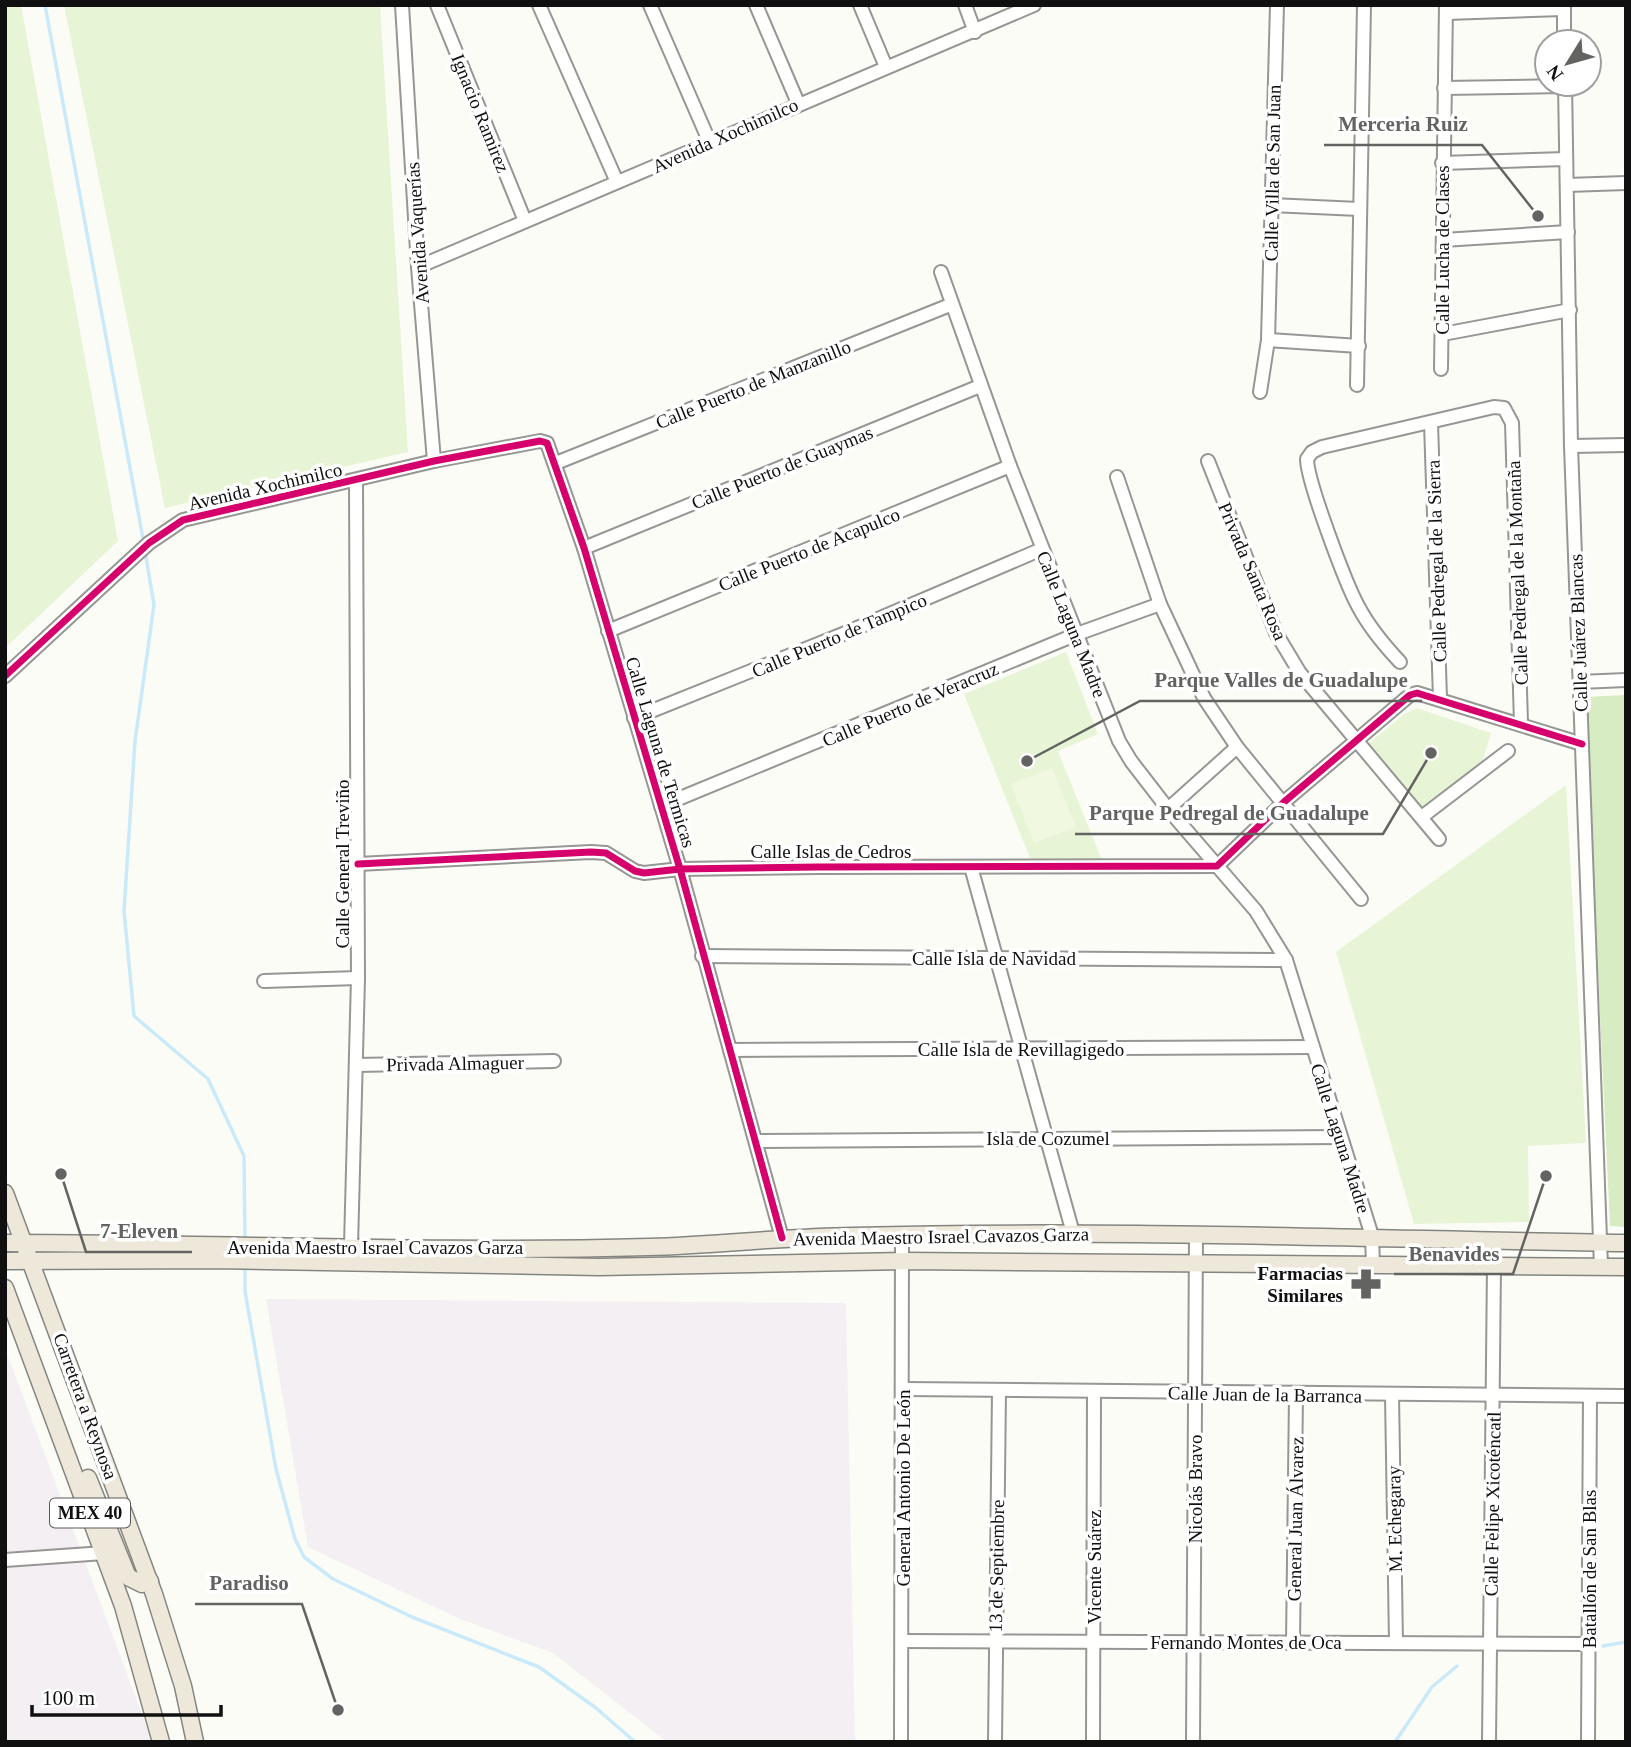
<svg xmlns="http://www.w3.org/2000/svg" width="1631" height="1747" viewBox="0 0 1631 1747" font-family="Georgia,serif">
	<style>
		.industrial { fill: #f4eff3 }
		.green { fill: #e7f4d5 }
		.forest { fill: #d7ecc2 }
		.pitch { fill: #f0f8df }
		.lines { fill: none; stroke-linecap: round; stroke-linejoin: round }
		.stream { stroke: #caeafa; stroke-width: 3.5 }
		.minor-casing { stroke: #969694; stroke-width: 16 }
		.major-casing { stroke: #848481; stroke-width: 19 }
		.minor { stroke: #fffffe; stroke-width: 12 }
		.major { stroke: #eee8da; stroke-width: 16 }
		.cycleway-casing { stroke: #fff; stroke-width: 11 }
		.cycleway { stroke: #d6006c; stroke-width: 7 }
		.labels { text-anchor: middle; stroke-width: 7; stroke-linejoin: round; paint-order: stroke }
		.shield { fill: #fff; stroke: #585858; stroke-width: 2 }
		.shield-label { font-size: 18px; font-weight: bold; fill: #101010 }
		.street-label { font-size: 19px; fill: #101010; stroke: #fff }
		.poi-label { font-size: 19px; font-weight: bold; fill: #101010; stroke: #fff; text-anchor: end }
		.leader { fill: none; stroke: #636361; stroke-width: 2.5 }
		.callout-dot { fill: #636361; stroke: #fff; stroke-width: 2.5 }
		.callout-label { font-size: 21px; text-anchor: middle; font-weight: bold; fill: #636361; stroke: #fff; stroke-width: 7; stroke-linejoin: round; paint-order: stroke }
	</style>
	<rect width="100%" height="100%" fill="#fcfcf7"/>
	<g class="industrial">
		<polygon points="266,1299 846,1303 855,1742 667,1742 553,1653 460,1619 308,1547"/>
		<polygon points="5,1348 148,1730 150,1742 5,1742"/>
	</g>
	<g class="green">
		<polygon points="5,5 21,5 118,541 5,648"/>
		<polygon points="64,5 380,5 408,452 165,508"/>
		<polygon points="1066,652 1098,734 1058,751 1102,860 1032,863 964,694"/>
		<polygon points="1417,708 1491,733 1482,763 1423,809 1369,743 1406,713"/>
		<polygon points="1566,785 1586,1143 1528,1146 1529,1222 1414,1224 1336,952"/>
	</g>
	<polygon class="forest" points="1626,695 1626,1227 1610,1226 1585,697"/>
	<polygon class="pitch" points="1052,768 1076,827 1034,843 1011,784"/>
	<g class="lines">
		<g class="stream">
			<polyline points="45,5 144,544"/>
			<polyline points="145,551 154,605 135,741 124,911 134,1016 208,1079 244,1156 245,1241"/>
			<polyline points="245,1266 245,1291 276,1469 295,1539 304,1557 333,1579 412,1617 539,1667 596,1708 635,1742"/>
			<polyline points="1603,1646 1626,1642"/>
			<polyline points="1395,1742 1432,1687 1457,1666"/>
		</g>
		<g class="minor-casing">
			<g id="minor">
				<polyline points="402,5 418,267 434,461"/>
				<polyline points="437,5 525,221"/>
				<polyline points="539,5 617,182"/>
				<polyline points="650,5 710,143"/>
				<polyline points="756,5 798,103"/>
				<polyline points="860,5 886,67"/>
				<polyline points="965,5 975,32"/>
				<polyline points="1564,5 1564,42"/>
				<polyline points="1447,13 1563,9"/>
				<polyline points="1565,84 1571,446 1601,1267"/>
				<polyline points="1444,88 1565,86"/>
				<polyline points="1442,163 1566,159"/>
				<polyline points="1567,185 1626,183"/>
				<polyline points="1271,205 1359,209"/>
				<polyline points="1443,240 1568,232"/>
				<polyline points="418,267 1034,5"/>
				<polyline points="941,272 1010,466 1119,741 1131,761 1168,809 1256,911 1286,960 1372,1236 1373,1265"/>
				<polyline points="1443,334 1570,310"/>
				<polyline points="1268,340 1359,346"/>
				<polyline points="1441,369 1446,5"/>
				<polyline points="1357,385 1364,5"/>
				<polyline points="1260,392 1268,340 1277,5"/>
				<polyline points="1431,423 1440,698"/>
				<polyline points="1571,446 1626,445"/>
				<polyline points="1208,461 1276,633 1300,673 1439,839"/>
				<polyline points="556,463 950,305"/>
				<polyline points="1117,477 1160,604 1204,698 1237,747 1361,899"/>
				<polyline points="584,548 980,386"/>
				<polyline points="608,631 1010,466"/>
				<path d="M1400 662C1384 645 1369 627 1358 606 1346 584 1307 481 1307 459L1312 452 1322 447 1494 407 1504 408 1512 423 1521 723"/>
				<polyline points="5,676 149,543 183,520 434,461 540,441 547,443 584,548 680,869 782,1238"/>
				<polyline points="1579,682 1626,680"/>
				<polyline points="634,718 843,634 1042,549"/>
				<polyline points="661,806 1077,634 1160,604"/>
				<polyline points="1168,809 1237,747"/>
				<polyline points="1423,816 1508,751"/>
				<polyline points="358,864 591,852 606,853 635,871 644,873 680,869 818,867 1217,866 1284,802 1410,695 1417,693 1582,744"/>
				<polyline points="971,867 1073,1233"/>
				<polyline points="702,956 1286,960"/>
				<polyline points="264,981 358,978"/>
				<polyline points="730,1050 1311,1047"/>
				<polyline points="357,1065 554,1061"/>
				<polyline points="756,1141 1340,1137"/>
				<polyline points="351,1246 358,978 356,481"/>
				<polyline points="904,1389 1626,1396"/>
				<polyline points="1392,1395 1396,1643"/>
				<polyline points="5,1560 104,1553"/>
				<polyline points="902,1641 1589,1644"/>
				<polyline points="1293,1643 1296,1395"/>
				<polyline points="901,1742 902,1235"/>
				<polyline points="995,1742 999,1391"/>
				<polyline points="1093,1742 1094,1392"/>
				<polyline points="1193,1742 1196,1236"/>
				<polyline points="1489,1742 1494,1266"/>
				<polyline points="1588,1742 1590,1396"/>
			</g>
		</g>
		<g class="major-casing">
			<g id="major">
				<polyline points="5,1193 154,1594 183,1686 195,1742"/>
				<path d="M5 1243C220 1243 434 1253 649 1247 717 1245 784 1237 852 1236 1110 1229 1368 1239 1626 1243"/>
				<polyline points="5,1261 217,1260 599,1267 904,1261 1626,1267"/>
				<polyline points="5,1288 123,1606 161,1742"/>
				<polyline points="88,1478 128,1577 142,1584 150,1581"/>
			</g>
		</g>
		<use href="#minor" class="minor"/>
		<use href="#major" class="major"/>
		<g class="cycleway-casing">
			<g id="cycleway">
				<polyline points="5,676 149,543 183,520 434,461 540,441 547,443 584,548 680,869 782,1238"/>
				<polyline points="358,864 591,852 606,853 635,871 644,873 680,869 818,867 1217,866 1284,802 1410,695 1417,693 1582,744"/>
			</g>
		</g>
		<use href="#cycleway" class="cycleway"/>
	</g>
	<defs>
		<g id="pharmacy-bare" transform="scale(2.415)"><path d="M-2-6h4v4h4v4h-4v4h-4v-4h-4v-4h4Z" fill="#636361" stroke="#fff" stroke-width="2.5" paint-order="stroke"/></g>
	</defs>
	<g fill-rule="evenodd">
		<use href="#pharmacy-bare" x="1366" y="1284"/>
	</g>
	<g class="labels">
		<rect class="shield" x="50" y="1498.5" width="80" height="29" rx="5"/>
		<g class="shield-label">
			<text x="90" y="1519">MEX 40</text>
		</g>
		<g class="street-label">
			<text transform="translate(481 113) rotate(68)" y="7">Ignacio Ramirez</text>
			<text transform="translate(725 135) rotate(-24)" y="7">Avenida Xochimilco</text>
			<text transform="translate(1272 173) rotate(-89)" y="7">Calle Villa de San Juan</text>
			<text transform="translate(417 233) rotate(-94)" y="7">Avenida Vaquerías</text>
			<text transform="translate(1442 250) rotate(-90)" y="7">Calle Lucha de Clases</text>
			<text transform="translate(753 384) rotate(-22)" y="7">Calle Puerto de Manzanillo</text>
			<text transform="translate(782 467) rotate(-22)" y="7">Calle Puerto de Guaymas</text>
			<text transform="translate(265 486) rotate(-13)" y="7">Avenida Xochimilco</text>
			<text transform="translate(809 549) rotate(-22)" y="7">Calle Puerto de Acapulco</text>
			<text transform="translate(1436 561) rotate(-92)" y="7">Calle Pedregal de la Sierra</text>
			<text transform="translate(1253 571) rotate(67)" y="7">Privada Santa Rosa</text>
			<text transform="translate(1517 573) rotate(-92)" y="7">Calle Pedregal de la Montaña</text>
			<text transform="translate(1072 624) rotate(68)" y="7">Calle Laguna Madre</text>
			<text transform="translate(1578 633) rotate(-92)" y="7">Calle Juárez Blancas</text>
			<text transform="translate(839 635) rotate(-23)" y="7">Calle Puerto de Tampico</text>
			<text transform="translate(910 704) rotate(-23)" y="7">Calle Puerto de Veracruz</text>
			<text transform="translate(661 752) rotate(73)" y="7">Calle Laguna de Termicas</text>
			<text x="831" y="858">Calle Islas de Cedros</text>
			<text transform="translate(342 864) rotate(-90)" y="7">Calle General Treviño</text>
			<text x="994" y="965">Calle Isla de Navidad</text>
			<text x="1021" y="1056">Calle Isla de Revillagigedo</text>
			<text transform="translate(455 1063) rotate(-1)" y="7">Privada Almaguer</text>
			<text x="1048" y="1145">Isla de Cozumel</text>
			<text transform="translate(1341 1138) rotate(72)" y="7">Calle Laguna Madre</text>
			<text transform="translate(941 1236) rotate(-1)" y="7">Avenida Maestro Israel Cavazos Garza</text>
			<text x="375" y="1254">Avenida Maestro Israel Cavazos Garza</text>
			<text transform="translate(1265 1394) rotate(1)" y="7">Calle Juan de la Barranca</text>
			<text transform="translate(86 1406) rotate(70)" y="7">Carretera a Reynosa</text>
			<text transform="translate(903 1488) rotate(-90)" y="7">General Antonio De León</text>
			<text transform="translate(1195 1489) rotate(-90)" y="7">Nicolás Bravo</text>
			<text transform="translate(1492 1504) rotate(-89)" y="7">Calle Felipe Xicoténcatl</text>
			<text transform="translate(1295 1519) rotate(-89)" y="7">General Juan Álvarez</text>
			<text transform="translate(1394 1519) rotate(-91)" y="7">M. Echegaray</text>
			<text transform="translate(996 1566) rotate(-89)" y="7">13 de Septiembre</text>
			<text transform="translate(1094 1567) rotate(-90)" y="7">Vicente Suárez</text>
			<text transform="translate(1589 1569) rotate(-90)" y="7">Batallón de San Blas</text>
			<text x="1246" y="1649">Fernando Montes de Oca</text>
		</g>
		<g class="poi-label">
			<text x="1343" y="1280">Farmacias<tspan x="1343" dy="22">Similares</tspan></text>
		</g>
	</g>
	<path class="leader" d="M1538 216L1482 145H1324M1027 761L1140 701H1422M1431 753L1383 834H1075M61 1174L86 1252H192M1546 1176L1513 1274H1394M338 1710L302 1604H195"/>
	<g class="callout-dot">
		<circle cx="1538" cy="216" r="7"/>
		<circle cx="1027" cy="761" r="7"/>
		<circle cx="1431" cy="753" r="7"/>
		<circle cx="61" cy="1174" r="7"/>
		<circle cx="1546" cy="1176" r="7"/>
		<circle cx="338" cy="1710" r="7"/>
	</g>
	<g class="callout-label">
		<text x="1403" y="131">Merceria Ruiz</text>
		<text x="1281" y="687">Parque Valles de Guadalupe</text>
		<text x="1229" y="820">Parque Pedregal de Guadalupe</text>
		<text x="139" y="1238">7-Eleven</text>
		<text x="1454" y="1261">Benavides</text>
		<text x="249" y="1590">Paradiso</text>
	</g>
	<rect width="1631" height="1747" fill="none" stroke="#101010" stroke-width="14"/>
	<g transform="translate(1568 63) rotate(233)"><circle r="33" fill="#ffffff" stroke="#9f9f9f" stroke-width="2"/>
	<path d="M0-5L12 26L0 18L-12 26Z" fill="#636361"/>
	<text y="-10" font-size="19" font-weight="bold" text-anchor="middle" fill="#101010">N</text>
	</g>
	<path d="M32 1705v10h189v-10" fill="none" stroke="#101010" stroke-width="3.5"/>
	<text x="42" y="1705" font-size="21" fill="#101010" stroke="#ffffff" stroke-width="5" paint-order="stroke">100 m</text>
</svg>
